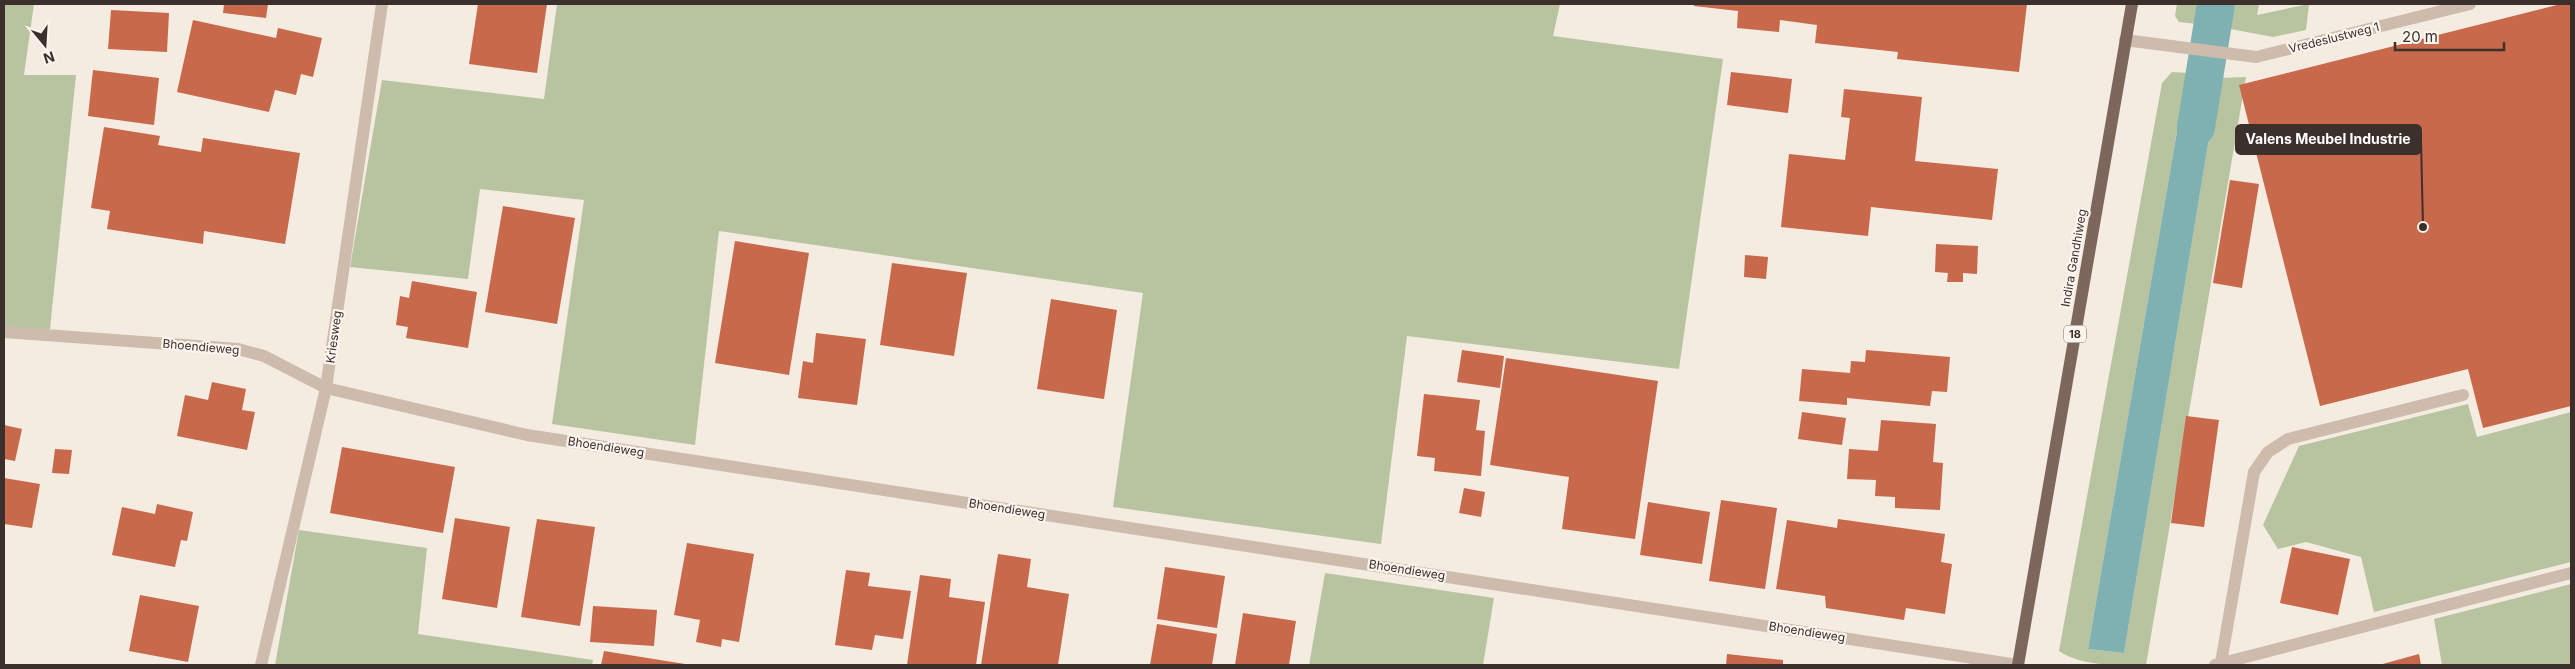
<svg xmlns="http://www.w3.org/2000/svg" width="2575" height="669" viewBox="0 0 2575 669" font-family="Inter,sans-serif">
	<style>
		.green { fill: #b8c4a0 }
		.water { fill: #7fb0b2 }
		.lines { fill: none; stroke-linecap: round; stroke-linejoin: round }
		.canal { stroke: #7fb0b2; stroke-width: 38 }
		.building { fill: #c8694b }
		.service { stroke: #cdbbac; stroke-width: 12 }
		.minor { stroke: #cdbbac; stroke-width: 12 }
		.primary { stroke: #7d675c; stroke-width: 12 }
		.labels { text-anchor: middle; stroke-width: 4.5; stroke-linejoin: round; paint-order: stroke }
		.shield { fill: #fbf5ee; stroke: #756b66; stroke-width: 1 }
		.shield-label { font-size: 11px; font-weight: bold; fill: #3b302b }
		.street-label { font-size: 12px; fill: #3b302b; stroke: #fbf5ee }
		.leader { fill: none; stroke: #3b302b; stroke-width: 2 }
		.callout-dot { fill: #3b302b; stroke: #fbf5ee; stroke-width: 2 }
		.callout { fill: #3b302b; stroke: #3b302b; stroke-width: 2 }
		.callout-label { font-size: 14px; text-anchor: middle; font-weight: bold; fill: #fff }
	</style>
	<rect width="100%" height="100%" fill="#f4ebe1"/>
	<g class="green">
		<polygon points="4,4 34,4 24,75 76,75 50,329 4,331"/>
		<polygon points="557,4 1560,4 1553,36 1723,59 1679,369 1407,336 1381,544 1113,507 1143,293 719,231 695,445 552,424 584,200 480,189 468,279 350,267 382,80 544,99"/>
		<polygon points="2177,4 2201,4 2197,24 2179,22 2175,16"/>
		<polygon points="2224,4 2259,4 2257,15 2309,4 2306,30 2273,37 2220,27"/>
		<path d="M2172 72 2187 73 2088 649 2124 653 2219 78 2246 77 2146 665C2120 665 2082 667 2059 651L2162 83Z"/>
		<polygon points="2468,404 2477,437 2571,412 2571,562 2374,612 2361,557 2306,542 2278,549 2263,525 2299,446"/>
		<polygon points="299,530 427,548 418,634 593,660 592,665 275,665"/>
		<polygon points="1325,573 1494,598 1483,665 1309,665"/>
		<polygon points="2571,584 2571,665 2442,665 2434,619"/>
	</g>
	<g class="water">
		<polygon points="2201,4 2224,4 2220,27 2197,24"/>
		<polygon points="2187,73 2219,78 2124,653 2088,649"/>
	</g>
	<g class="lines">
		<polyline class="canal" points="2196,127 2216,4"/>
	</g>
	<g class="building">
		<polygon points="224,4 268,4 266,18 223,13"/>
		<polygon points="478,4 547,4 537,73 469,64"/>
		<polygon points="1694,4 2027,4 2019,72 1897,59 1898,52 1815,43 1817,25 1780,20 1779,32 1737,28 1738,11 1694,6"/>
		<polygon points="2561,4 2571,4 2571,406 2483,428 2468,369 2320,406 2239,85"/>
		<polygon points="111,10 169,13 167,52 108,49"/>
		<polygon points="193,20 276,38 278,28 322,38 313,77 301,74 296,95 275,90 269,112 177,92"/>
		<polygon points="93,70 159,78 154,125 88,116"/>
		<polygon points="1731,72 1792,79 1788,113 1727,105"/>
		<polygon points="1844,89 1922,97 1915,161 1998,169 1992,220 1871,207 1868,236 1781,227 1789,154 1845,160 1850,118 1841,117"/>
		<polygon points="104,127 160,136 158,145 201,152 203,138 300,153 285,244 204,231 203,244 107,229 110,211 91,208"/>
		<polygon points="2230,180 2259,184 2242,288 2213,283"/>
		<polygon points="503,206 575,218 557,324 485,312"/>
		<polygon points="735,241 809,253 789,375 715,363"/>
		<polygon points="1936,244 1978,246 1977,274 1963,273 1963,282 1947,282 1948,273 1935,272"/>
		<polygon points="1745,255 1768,257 1766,279 1744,277"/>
		<polygon points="892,263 967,273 954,356 880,345"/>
		<polygon points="412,281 477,292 468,348 406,338 408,327 396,325 400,296 409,298"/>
		<polygon points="1051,299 1117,310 1104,399 1037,389"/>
		<polygon points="816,333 866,339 857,405 798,398 803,361 813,363"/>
		<polygon points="1462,350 1504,356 1500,388 1457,382"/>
		<polygon points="1866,350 1950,357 1947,392 1932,391 1930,406 1847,398 1847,405 1799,401 1802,369 1850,373 1851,361 1865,362"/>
		<polygon points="1506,358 1658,381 1635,539 1562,529 1569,477 1490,465"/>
		<polygon points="212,382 246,389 242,410 255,412 247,450 177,436 185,395 208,400"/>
		<polygon points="1424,394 1480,400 1476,430 1485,431 1481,476 1434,471 1435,458 1417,456"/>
		<polygon points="1802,412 1846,418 1842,445 1798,439"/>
		<polygon points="2186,416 2219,420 2204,527 2171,523"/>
		<polygon points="1881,420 1936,424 1933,462 1943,463 1940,510 1895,508 1895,497 1875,496 1876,480 1847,479 1849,449 1878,451"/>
		<polygon points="4,425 22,429 15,461 4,459"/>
		<polygon points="342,447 455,467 443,533 330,513"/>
		<polygon points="55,449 72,450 69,474 52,473"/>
		<polygon points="4,478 40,484 32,528 4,524"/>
		<polygon points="1464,488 1485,492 1481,517 1459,513"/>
		<polygon points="1721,500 1777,508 1765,589 1709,581"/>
		<polygon points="1648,502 1710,512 1702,564 1640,555"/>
		<polygon points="157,504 193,512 187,541 181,540 175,567 112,555 122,507 155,514"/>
		<polygon points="455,518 510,527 497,608 442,599"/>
		<polygon points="537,519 595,527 580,626 521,617"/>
		<polygon points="1838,519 1945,534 1941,562 1952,564 1945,614 1906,608 1904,620 1826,608 1825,596 1776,589 1787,520 1837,528"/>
		<polygon points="687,543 754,554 739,642 722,639 721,647 696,642 700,620 674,615"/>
		<polygon points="2292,547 2350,559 2338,615 2280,603"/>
		<polygon points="998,554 1031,559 1027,587 1069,594 1058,665 981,665"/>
		<polygon points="1165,567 1225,576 1217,628 1157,619"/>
		<polygon points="846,570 870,573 868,586 911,591 903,639 875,635 872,650 835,645"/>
		<polygon points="920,575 951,579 949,597 985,602 976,665 907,665"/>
		<polygon points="140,595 199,606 188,662 129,651"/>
		<polygon points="593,606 657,610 654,646 590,642"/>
		<polygon points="1243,613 1296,621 1289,665 1235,665"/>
		<polygon points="1157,624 1217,634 1212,665 1150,665"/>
		<polygon points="604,651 685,664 685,665 601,665"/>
		<polygon points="1727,654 1783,660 1783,665 1726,665"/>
		<polygon points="2419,654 2421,665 2379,665"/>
	</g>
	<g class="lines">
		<g class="service">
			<polyline points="2221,663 2254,472 2268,452 2288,439 2463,395"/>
			<polyline points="2215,665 2571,573"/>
		</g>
		<g class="minor">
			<polyline points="2125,40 2256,57 2470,4"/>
			<polyline points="4,332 238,349 264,356 326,388 527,435 2018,665"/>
			<polyline points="261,665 326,388 382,4"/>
		</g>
		<polyline class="primary" points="2018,665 2132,4"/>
	</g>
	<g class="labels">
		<rect class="shield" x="2064" y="325.5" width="22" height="17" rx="4"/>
		<g class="shield-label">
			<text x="2075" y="338">18</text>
		</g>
		<g class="street-label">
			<text transform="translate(2334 38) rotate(-14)" y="4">Vredeslustweg 1</text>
			<text transform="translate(2074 258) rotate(-80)" y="4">Indira Gandhiweg</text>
			<text transform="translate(334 337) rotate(-82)" y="4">Kriesweg</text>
			<text transform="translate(201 347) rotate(5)" y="4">Bhoendieweg</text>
			<text transform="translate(606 447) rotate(9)" y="4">Bhoendieweg</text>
			<text transform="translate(1007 509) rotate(9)" y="4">Bhoendieweg</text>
			<text transform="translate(1407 570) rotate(9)" y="4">Bhoendieweg</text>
			<text transform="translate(1807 632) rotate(9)" y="4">Bhoendieweg</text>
		</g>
	</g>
	<path class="leader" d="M2423 227L2421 140"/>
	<circle class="callout-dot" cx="2423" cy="227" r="5"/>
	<rect class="callout" x="2236" y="125" width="185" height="29" rx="5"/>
	<g class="callout-label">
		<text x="2328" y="144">Valens Meubel Industrie</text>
	</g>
	<rect width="2575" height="669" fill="none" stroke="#3b302b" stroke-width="10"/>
	<g transform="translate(45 45) rotate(162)" stroke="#fbf5ee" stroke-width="4" paint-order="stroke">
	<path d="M0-4L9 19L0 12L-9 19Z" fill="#3b302b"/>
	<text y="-8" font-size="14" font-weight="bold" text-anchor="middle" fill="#3b302b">N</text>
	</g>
	<path d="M2395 42v8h109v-8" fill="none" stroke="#3b302b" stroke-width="2.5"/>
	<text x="2402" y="42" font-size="15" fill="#3b302b" stroke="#fbf5ee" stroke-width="4" paint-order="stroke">20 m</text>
</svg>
